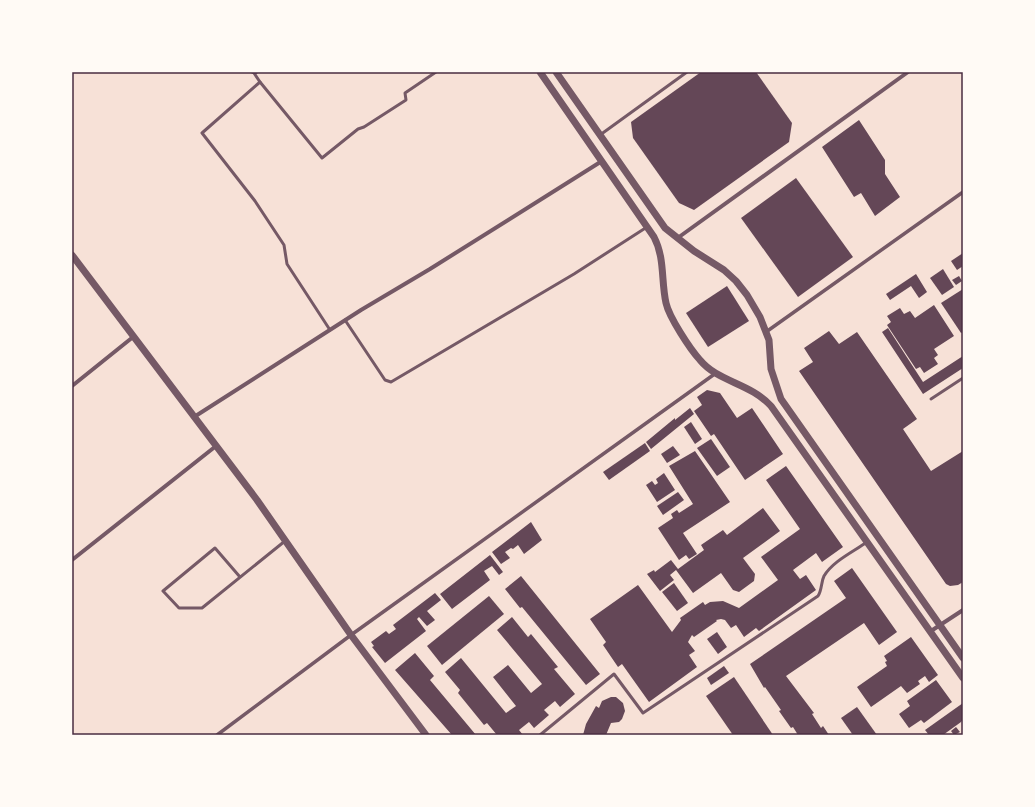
<svg xmlns="http://www.w3.org/2000/svg" width="1035" height="807" viewBox="0 0 1035 807" font-family="Overpass,sans-serif">
	<style>
		.building { fill: #644757 }
		.lines { fill: none; stroke-linecap: round; stroke-linejoin: round }
		.service { stroke: #755966; stroke-width: 3 }
		.pedestrian { stroke: #755966; stroke-width: 3.5 }
		.minor { stroke: #755966; stroke-width: 4 }
		.tertiary { stroke: #755966; stroke-width: 7 }
		.neatline { fill: none; stroke: #4a2c40; stroke-width: 1.5 }
	</style>
	<rect width="100%" height="100%" fill="#f7e1d7"/>
	<g class="building">
		<polygon points="701,72 756,72 792,123 789,142 694,210 679,203 633,138 631,122"/>
		<polygon points="859,120 885,160 885,174 900,197 875,216 861,193 854,197 822,147"/>
		<polygon points="796,178 853,257 798,297 741,218"/>
		<polygon points="963,253 963,266 957,270 951,261"/>
		<polygon points="943,269 954,287 942,295 930,278"/>
		<polygon points="916,274 927,292 919,298 911,286 890,300 886,294"/>
		<polygon points="959,276 962,281 956,285 952,280"/>
		<polygon points="727,286 749,321 708,347 686,313"/>
		<polygon points="963,289 963,332 961,333 941,303"/>
		<polygon points="934,305 954,336 934,349 938,355 934,358 938,364 924,373 920,367 916,369 887,325 891,322 887,316 900,308 904,314 910,311 915,318"/>
		<polygon points="888,328 923,382 963,356 963,368 923,394 882,332"/>
		<polygon points="829,331 839,344 857,332 917,419 903,429 931,471 963,451 963,582 958,585 950,586 946,584 799,371 813,362 804,348"/>
		<polygon points="707,390 720,393 737,418 752,408 783,454 745,480 714,434 711,436 694,411 702,405 697,397"/>
		<polygon points="690,408 694,414 651,449 646,442 675,418 675,420"/>
		<polygon points="691,422 702,439 695,444 684,427"/>
		<polygon points="711,439 730,467 717,476 697,448"/>
		<polygon points="645,443 650,451 609,480 603,472"/>
		<polygon points="673,446 680,455 667,463 661,454"/>
		<polygon points="695,451 730,502 683,533 697,554 689,559 686,555 679,560 658,528 673,518 671,514 677,510 679,513 693,504 669,466"/>
		<polygon points="786,466 843,547 822,562 816,553 793,570 800,579 806,575 816,590 759,631 756,628 744,637 736,625 731,628 725,620 721,619 716,620 717,621 694,637 692,635 688,642 695,651 689,655 697,667 649,702 622,664 618,667 603,645 606,642 590,619 638,585 672,632 681,620 680,618 703,602 705,605 710,602 723,601 739,608 778,580 761,557 800,529 766,480"/>
		<polygon points="664,473 675,490 657,502 646,485 652,481 655,485 658,483 656,479"/>
		<polygon points="678,492 684,500 663,515 657,506"/>
		<polygon points="763,508 780,531 743,558 755,574 754,581 739,592 733,590 721,573 693,593 676,570 670,575 674,580 660,591 647,574 654,570 655,572 671,560 678,569 704,550 701,545 723,530 727,535"/>
		<polygon points="531,522 542,540 524,554 518,545 513,549 511,548 505,552 510,558 501,564 492,552"/>
		<polygon points="490,555 503,572 499,575 492,566 484,571 490,580 452,609 440,594"/>
		<polygon points="852,568 897,632 879,645 864,623 786,676 814,713 812,714 821,728 823,726 829,735 798,735 793,727 791,728 779,711 781,710 765,687 764,688 750,664 846,598 834,581"/>
		<polygon points="521,576 600,674 586,685 522,607 520,608 505,589"/>
		<polygon points="674,583 688,603 677,611 662,592"/>
		<polygon points="435,593 441,600 427,611 435,620 427,626 419,617 417,619 426,631 385,663 372,647 374,646 371,642 386,631 389,634 396,629 393,625"/>
		<polygon points="489,596 504,614 442,665 427,646"/>
		<polygon points="512,617 528,637 531,634 558,667 554,669 575,694 560,707 555,701 544,710 549,715 534,728 529,722 519,730 523,735 497,735 487,723 484,725 458,693 460,690 445,672 461,658 506,713 516,706 493,677 508,665 531,693 542,684 497,630"/>
		<polygon points="717,632 727,647 718,654 707,639"/>
		<polygon points="911,637 938,675 929,682 925,676 918,681 920,684 907,693 901,686 871,707 857,687 887,666 885,662 887,661 884,656"/>
		<polygon points="415,653 434,676 430,680 476,735 452,735 395,670"/>
		<polygon points="724,666 729,673 711,685 707,678"/>
		<polygon points="734,677 773,735 733,735 706,696"/>
		<polygon points="936,680 952,702 924,723 921,720 909,728 899,714 910,706 907,701"/>
		<polygon points="611,697 616,697 623,703 625,711 622,719 619,722 611,723 606,735 583,735 586,724 596,706 599,708 602,701"/>
		<polygon points="963,703 963,719 961,722 943,735 929,735 925,730"/>
		<polygon points="857,707 877,735 853,735 841,718"/>
		<polygon points="956,727 960,732 954,735 951,731"/>
	</g>
	<g class="lines">
		<g class="service">
			<polyline points="254,73 260,82 202,133 255,201 284,245 287,264 330,330"/>
			<polyline points="260,82 322,158 358,129 364,127 406,100 405,93 436,72"/>
			<polyline points="600,135 687,72"/>
			<polyline points="345,320 385,380 391,382 574,274 647,227"/>
			<polyline points="931,399 963,378"/>
			<polyline points="240,577 215,548 163,591 179,608 202,608 285,541"/>
			<path d="M540 735 614 674 643 713 818 596C822 590 821 582 824 576 833 561 853 552 867 542"/>
		</g>
		<g class="pedestrian">
			<polyline points="766,332 963,192"/>
			<polyline points="217,735 351,635 716,373"/>
		</g>
		<g class="minor">
			<polyline points="253,72 256,72"/>
			<polyline points="679,237 908,72"/>
			<polyline points="72,386 133,337"/>
			<polyline points="194,417 361,310 430,269 602,161"/>
			<polyline points="72,560 216,446"/>
			<polyline points="931,631 963,610"/>
		</g>
		<g class="tertiary">
			<path d="M540 72 654 237C665 258 661 281 666 303 669 317 690 349 700 360 718 382 750 383 771 406L963 678"/>
			<polyline points="556,72 665,228 694,251 724,270 736,281 747,295 760,317 769,340 771,369 781,399 963,658"/>
			<polyline points="72,255 257,500 351,635 426,735"/>
		</g>
	</g>
	<rect width="1035" height="807" fill="none" stroke="#fffaf5" stroke-width="146"/>
	<rect x="73" y="73" width="889" height="661" class="neatline"/>
</svg>
